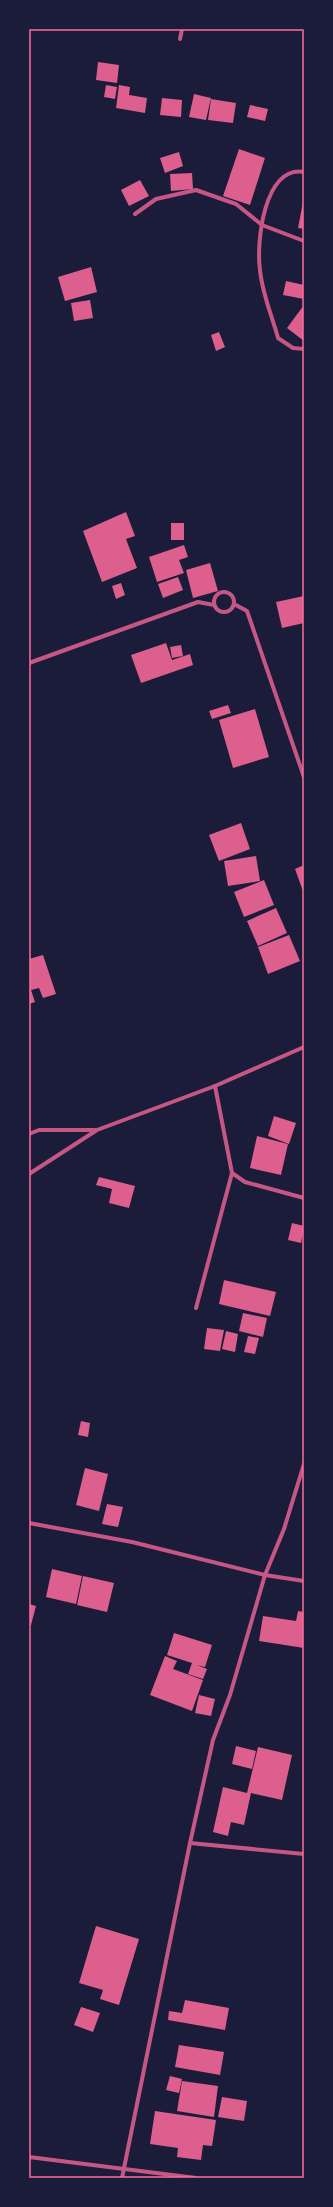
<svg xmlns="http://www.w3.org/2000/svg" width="333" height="2207" viewBox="0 0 333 2207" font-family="'Golos Text',sans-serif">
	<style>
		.building { fill: #dd5f8e }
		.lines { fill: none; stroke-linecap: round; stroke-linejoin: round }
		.minor { stroke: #c65784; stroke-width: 4 }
		.neatline { fill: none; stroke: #ff6b9d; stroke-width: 1.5 }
	</style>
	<rect width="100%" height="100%" fill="#1b1b3a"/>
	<g class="building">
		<polygon points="98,62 119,65 117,83 96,80"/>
		<polygon points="106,85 117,87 115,99 104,97"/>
		<polygon points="119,85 130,87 129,95 147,98 145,113 116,108"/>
		<polygon points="194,94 211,98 206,120 189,117"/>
		<polygon points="162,98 182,100 181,117 160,115"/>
		<polygon points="211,99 236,103 233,123 208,120"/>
		<polygon points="250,105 268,109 265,121 247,117"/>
		<polygon points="239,149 265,158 250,205 223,196"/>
		<polygon points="179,152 183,166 165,173 160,158"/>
		<polygon points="192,173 193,189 171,191 170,174"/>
		<polygon points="140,180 149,196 129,206 121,190"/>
		<polygon points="303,202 304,202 304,229 298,228"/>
		<polygon points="91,267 97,292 65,301 58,277"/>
		<polygon points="286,281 304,285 304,299 283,295"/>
		<polygon points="90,300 93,318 74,321 71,303"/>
		<polygon points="304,305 304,341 287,328"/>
		<polygon points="219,332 225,347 216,351 211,335"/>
		<polygon points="126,512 135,536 126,539 137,568 102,582 83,531"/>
		<rect x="171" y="523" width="13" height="17"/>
		<polygon points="184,545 188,557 179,560 184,573 157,582 149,557"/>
		<polygon points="210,563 218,591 193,598 186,570"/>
		<polygon points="178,577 183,590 163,598 158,584"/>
		<polygon points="121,583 125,595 116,599 112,586"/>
		<polygon points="304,596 304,623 282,628 276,602"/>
		<polygon points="166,643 172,660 190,654 193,665 141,683 131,655"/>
		<polygon points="181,645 183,656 172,658 170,647"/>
		<polygon points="228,705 231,713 212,719 209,711"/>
		<polygon points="255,709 269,757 233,768 219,720"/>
		<polygon points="241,823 250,849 219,861 209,835"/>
		<polygon points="256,856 260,881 228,886 224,861"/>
		<polygon points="304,865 304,894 295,869"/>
		<polygon points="264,880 274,905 244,917 234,892"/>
		<polygon points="276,908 287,933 258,946 247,921"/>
		<polygon points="289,935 300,961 268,974 258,947"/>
		<polygon points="43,955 56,994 43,998 39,988 31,990 35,1002 29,1004 29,959"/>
		<polygon points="274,1116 296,1123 289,1144 268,1136"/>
		<polygon points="257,1136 288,1144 281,1175 250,1168"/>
		<polygon points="99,1177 135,1186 129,1208 109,1203 112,1189 96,1185"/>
		<polygon points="292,1223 304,1226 301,1243 288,1240"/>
		<polygon points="224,1280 276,1292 270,1316 219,1304"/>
		<polygon points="243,1313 267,1318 263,1337 239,1331"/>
		<polygon points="207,1328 224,1330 220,1351 204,1349"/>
		<polygon points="226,1331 238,1334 235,1352 222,1349"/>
		<polygon points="248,1336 259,1338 255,1354 244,1352"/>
		<polygon points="81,1421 90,1423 88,1437 78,1435"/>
		<polygon points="85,1468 108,1474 99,1511 76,1505"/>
		<polygon points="107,1504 123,1507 118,1527 102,1524"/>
		<polygon points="52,1569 82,1576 76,1604 46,1597"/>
		<polygon points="83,1576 114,1583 107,1612 77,1605"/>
		<polygon points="29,1604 36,1606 31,1625 29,1625"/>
		<polygon points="298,1611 304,1612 304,1648 259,1641 263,1616 296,1621"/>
		<polygon points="174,1633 212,1645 205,1667 197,1665 207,1669 203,1679 188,1674 192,1663 167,1655"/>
		<polygon points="165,1656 177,1661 173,1669 203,1680 192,1711 150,1695"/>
		<polygon points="199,1695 215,1699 211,1716 195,1713"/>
		<polygon points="236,1746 256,1751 252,1769 232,1764"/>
		<polygon points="258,1747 292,1755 282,1800 251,1793 244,1825 231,1822 228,1836 213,1832 223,1787 247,1793"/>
		<polygon points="96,1926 139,1939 119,2005 100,1999 103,1990 79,1983"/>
		<polygon points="185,2000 229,2008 225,2030 168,2020 169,2011 182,2013"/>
		<polygon points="81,2007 100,2013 93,2032 74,2025"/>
		<polygon points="179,2045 224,2052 220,2075 175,2067"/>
		<polygon points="170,2076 182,2079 179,2093 166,2090"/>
		<polygon points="182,2081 218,2086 214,2117 177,2111"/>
		<polygon points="222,2097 247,2101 244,2121 218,2117"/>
		<polygon points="155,2111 216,2120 212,2146 203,2145 201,2160 177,2157 178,2148 150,2144"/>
	</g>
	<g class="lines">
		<g class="minor">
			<polyline points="180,39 182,29"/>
			<path d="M304 172C264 165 256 243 260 270 262 293 272 316 278 338L293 348 304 349"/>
			<polyline points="135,214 156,199 196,190 236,204 262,225 304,241"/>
			<circle cx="224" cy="602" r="10"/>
			<polyline points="234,604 247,611 304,777"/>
			<polyline points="29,663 198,602 214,605"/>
			<polyline points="215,1086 232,1173 245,1182 304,1198"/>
			<polyline points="29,1134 39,1130 96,1130"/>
			<polyline points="29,1174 97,1130 215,1086 304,1047"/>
			<polyline points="196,1308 232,1173"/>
			<polyline points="304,1464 284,1529 265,1575 304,1581"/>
			<polyline points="29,1523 132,1542 265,1575 230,1695 213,1740 190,1843 304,1854"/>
			<polyline points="29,2157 196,2178"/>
			<polyline points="122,2178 190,1843"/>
		</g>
	</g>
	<rect width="333" height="2207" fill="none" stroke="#1b1b3a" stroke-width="60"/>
	<rect x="30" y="30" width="273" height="2147" class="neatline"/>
</svg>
